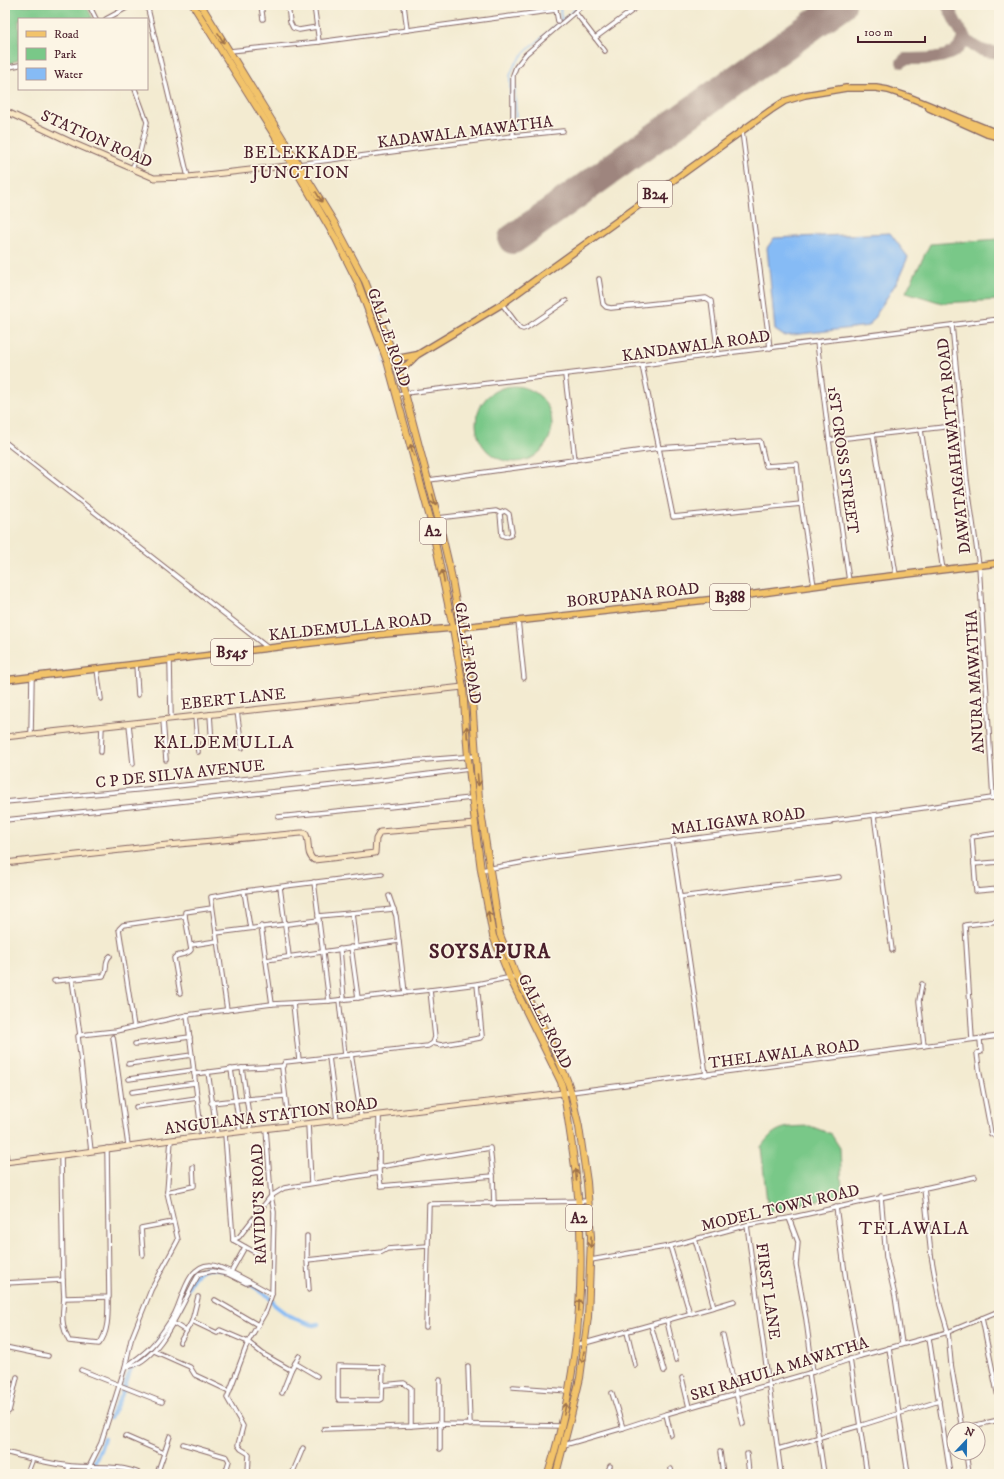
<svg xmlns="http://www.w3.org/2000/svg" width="1004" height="1479" viewBox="0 0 1004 1479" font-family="'IM FELL DW Pica',serif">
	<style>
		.green { fill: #79c888; stroke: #62745a }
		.water { fill: #86bbf5; stroke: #686d90 }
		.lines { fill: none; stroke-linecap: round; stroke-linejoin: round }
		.stream { stroke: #86bbf5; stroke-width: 1.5 }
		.canal { stroke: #86bbf5; stroke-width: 4.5 }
		.taxiway { stroke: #9e857e; stroke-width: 12 }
		.runway { stroke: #9e857e; stroke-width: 30 }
		.street-casing { stroke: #856665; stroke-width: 5.5 }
		.secondary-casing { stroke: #856665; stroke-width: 7 }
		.primary-casing { stroke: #856665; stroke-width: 8 }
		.highway-casing { stroke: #856665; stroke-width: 8 }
		.street { stroke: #fff; stroke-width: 3.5 }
		.secondary { stroke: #fae7c3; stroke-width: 5 }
		.primary { stroke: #f2c36a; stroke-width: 5.5 }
		.highway { stroke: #f2c36a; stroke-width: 6 }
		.oneway { stroke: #9e714a }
		.labels { text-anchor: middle; stroke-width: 3.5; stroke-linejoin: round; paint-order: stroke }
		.shield { fill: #fcf5e5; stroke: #7f5f63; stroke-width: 1 }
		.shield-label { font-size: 15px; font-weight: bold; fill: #4a1f2b }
		.street-label { font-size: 16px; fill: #4a1f2b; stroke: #fcf5e5 }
		.neighbourhood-label { font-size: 17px; letter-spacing: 1px; fill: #4a1f2b; stroke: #fcf5e5 }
		.quarter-label { font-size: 18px; letter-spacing: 1px; fill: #4a1f2b; stroke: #fcf5e5 }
		.district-label { font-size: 20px; font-weight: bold; letter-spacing: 1px; fill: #4a1f2b; stroke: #fcf5e5 }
	</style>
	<rect width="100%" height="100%" fill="#fcf5e5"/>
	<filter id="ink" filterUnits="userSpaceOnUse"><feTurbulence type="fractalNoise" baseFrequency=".025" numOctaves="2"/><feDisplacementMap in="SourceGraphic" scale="8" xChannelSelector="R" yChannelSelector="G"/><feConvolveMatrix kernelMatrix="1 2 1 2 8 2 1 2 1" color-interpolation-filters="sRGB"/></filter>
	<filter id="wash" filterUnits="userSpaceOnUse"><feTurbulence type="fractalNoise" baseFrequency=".012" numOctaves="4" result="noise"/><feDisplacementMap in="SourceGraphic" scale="16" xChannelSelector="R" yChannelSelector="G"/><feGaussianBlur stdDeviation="0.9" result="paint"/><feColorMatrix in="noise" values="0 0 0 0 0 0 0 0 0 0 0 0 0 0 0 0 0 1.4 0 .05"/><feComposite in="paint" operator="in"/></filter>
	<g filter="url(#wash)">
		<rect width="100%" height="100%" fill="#f3ebd1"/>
		<g class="green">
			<polygon points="5,5 86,5 93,19 19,19 19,59 5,66"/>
			<polygon points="999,239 999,300 942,303 906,292 930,244"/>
			<circle cx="514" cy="424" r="38"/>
			<path d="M810 1126 831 1134 840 1148 842 1192 841 1195 768 1212 761 1147C776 1125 786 1127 810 1126Z"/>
		</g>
		<polygon class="water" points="890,233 908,257 898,280 869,326 784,336 775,330 767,248 774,238"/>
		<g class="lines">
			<g class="stream">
				<polyline points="560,5 561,20"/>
				<polyline points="515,85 516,135"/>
				<polyline points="511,135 510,76 514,66 524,53 580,5"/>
				<polyline points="382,357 384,363"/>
			</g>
			<g class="canal">
				<polyline points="245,1280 269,1297 275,1305 291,1317 313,1325 318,1324"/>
				<path d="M180 1307C191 1281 194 1259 228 1272"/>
				<polyline points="155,1347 171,1324"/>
				<polyline points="110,1418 121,1396 131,1368 136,1364"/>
				<path d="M92 1474C93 1461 101 1451 104 1438"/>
			</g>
			<g class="taxiway">
				<path d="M947 5C959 28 967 55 999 52"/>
				<path d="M902 62 905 59C923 59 961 61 963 36"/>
			</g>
			<polyline class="runway" points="513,239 841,5"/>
		</g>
	</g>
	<g filter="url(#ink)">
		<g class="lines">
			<g class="street-casing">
				<g id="street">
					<polyline points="89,5 96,19"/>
					<polyline points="147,5 188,177"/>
					<polyline points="261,5 263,19"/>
					<polyline points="288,5 290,22 293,28 299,30 317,27"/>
					<polyline points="314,5 319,42"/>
					<polyline points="404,5 407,30"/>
					<polyline points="555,5 558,21"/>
					<polyline points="575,12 605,51"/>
					<polyline points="106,19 132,5"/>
					<polyline points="595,38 640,5"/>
					<polyline points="230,51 319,42 556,10"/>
					<polyline points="5,68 19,65"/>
					<polyline points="742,131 770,348"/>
					<polyline points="513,136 513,75 516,67 526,54 583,5"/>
					<polyline points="299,164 513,136 563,131"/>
					<polyline points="132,168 140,152 147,122 135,89"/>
					<polyline points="599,279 603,304 606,307 611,308 706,298 711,301 718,354"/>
					<polyline points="502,304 520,328 523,329 526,328 566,301"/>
					<polyline points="952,325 967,481 979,565 993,798"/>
					<polyline points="817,342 829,440 849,581"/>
					<polyline points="642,365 659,448 760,441 766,466 797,464 801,504 814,586"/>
					<polyline points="565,375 575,460"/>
					<polyline points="397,394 642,365 718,354 999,319"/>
					<polyline points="921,430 943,570"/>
					<polyline points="873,435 896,575"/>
					<polyline points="829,440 962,425"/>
					<polyline points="5,442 268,648"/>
					<polyline points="429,480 659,448 673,517 801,504"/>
					<path d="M438 518 496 511 500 513 505 511 509 514 512 532 511 535C508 537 505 537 502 535L500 513"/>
					<polyline points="518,620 524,678"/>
					<polyline points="170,660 171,718"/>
					<polyline points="136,664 138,695"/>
					<polyline points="97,669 101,699"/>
					<polyline points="237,711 242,748"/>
					<polyline points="210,714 212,746"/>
					<polyline points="195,716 198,752"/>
					<polyline points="163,720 166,760"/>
					<polyline points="129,724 133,764"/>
					<polyline points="31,734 32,676"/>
					<polyline points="101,752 102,726"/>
					<polyline points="5,802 158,788 411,761 476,756"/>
					<polyline points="874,815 892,950"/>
					<polyline points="278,817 388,806 389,807 471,798"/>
					<polyline points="5,820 383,780 469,769"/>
					<polyline points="793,827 830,823"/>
					<polyline points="999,833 972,837 976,891 999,889"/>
					<polyline points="674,840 672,841 706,1075"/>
					<polyline points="974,864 999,862"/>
					<polyline points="481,870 551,857 874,815 999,797"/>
					<polyline points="314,882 329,1001"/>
					<polyline points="280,887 289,956"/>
					<polyline points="244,891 250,928"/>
					<polyline points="389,896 396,916 405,993"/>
					<polyline points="680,897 839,877"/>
					<polyline points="352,913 356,947"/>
					<polyline points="318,916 394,909"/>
					<polyline points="998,921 999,944"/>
					<polyline points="261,926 272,1004"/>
					<polyline points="216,933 319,920"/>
					<polyline points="191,945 217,941"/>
					<polyline points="351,947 358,998"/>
					<polyline points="340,949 344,1000"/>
					<polyline points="266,960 399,941"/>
					<polyline points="72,979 80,1035"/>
					<path d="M54 981 103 976C109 970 103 962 110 956"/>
					<polyline points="922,984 919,1001 924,1046"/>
					<path d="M180 993 174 958C178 953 187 956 191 950L185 916"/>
					<polyline points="339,1000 345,1055"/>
					<polyline points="293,1003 299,1060"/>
					<polyline points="227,1010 211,897 244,891 382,874"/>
					<polyline points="187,1015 202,1137"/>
					<polyline points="134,1027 119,929 123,925 185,916 185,912 212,908"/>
					<polyline points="113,1037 128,1145"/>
					<polyline points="972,1039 965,925 999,921"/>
					<path d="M980 1039 981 1052 977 1053C980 1081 987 1107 991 1134L999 1138"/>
					<polyline points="433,1043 441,1045 480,1038 482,1036 477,984"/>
					<polyline points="135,1044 190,1037"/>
					<polyline points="351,1054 361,1117"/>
					<polyline points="329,1057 337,1120"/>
					<polyline points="128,1064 192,1055"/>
					<polyline points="242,1068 251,1130"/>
					<polyline points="231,1069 240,1132"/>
					<polyline points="208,1072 217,1134"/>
					<polyline points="194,1074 242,1068 282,1066"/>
					<polyline points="129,1079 193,1070"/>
					<polyline points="132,1092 195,1083"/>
					<polyline points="571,1092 999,1036"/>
					<polyline points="211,1103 247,1099 285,1096"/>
					<polyline points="136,1107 197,1098"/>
					<polyline points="379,1115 379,1173 381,1186 493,1176"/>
					<polyline points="308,1124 311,1183"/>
					<polyline points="289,1126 282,1068 285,1062 428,1046 433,1043 435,1037 430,990 477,984 512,977"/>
					<polyline points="225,1134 233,1240 239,1237 271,1196 284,1188 379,1173"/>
					<polyline points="5,1149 7,1161"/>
					<polyline points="91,1151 78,1036 80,1035 116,1031 187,1015 272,1004 329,1001 430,990"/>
					<polyline points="379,1167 490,1148 493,1176 494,1204"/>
					<polyline points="924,1188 931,1255 940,1305 948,1332 951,1364 962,1429"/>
					<polyline points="167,1192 194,1186 193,1167"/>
					<polyline points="881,1196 886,1257 895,1296 902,1344"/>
					<polyline points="836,1207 846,1281 860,1356"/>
					<polyline points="789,1218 798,1242 796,1265 806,1319 813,1372"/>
					<polyline points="747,1225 781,1474"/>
					<polyline points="307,1236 307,1260 309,1290"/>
					<polyline points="233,1240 260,1255"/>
					<polyline points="670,1246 690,1314"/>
					<polyline points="143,1255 141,1228 173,1222"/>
					<polyline points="307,1260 382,1252 387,1249 427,1246"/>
					<polyline points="591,1260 670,1246 747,1225 789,1218 975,1177"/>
					<polyline points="231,1272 245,1247"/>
					<polyline points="63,1280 64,1298 109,1297 107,1148"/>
					<path d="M250 1282 246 1283 228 1274 213 1271 199 1274C183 1300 160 1365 125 1367 143 1355 153 1347 165 1329 168 1324 172 1319 175 1313 183 1297 188 1264 211 1265 222 1265 261 1288 272 1294"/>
					<polyline points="5,1283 63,1280 61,1155"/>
					<path d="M64 1298C62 1316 61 1325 69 1341L99 1344C109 1332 108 1313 108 1298"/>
					<polyline points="215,1300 258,1325"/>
					<polyline points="714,1307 734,1301"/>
					<polyline points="982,1318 999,1402"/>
					<polyline points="192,1321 217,1333 220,1330 248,1342 263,1354 291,1370"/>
					<polyline points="667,1321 676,1360"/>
					<polyline points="173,1323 186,1331"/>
					<polyline points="651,1325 664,1371"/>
					<polyline points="426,1327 429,1204 589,1201"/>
					<polyline points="627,1332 635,1365"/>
					<polyline points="723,1335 743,1424"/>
					<polyline points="929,1338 950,1474"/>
					<polyline points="180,1342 192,1321 198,1297"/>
					<polyline points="576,1344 585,1343 714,1307 695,1239"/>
					<polyline points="5,1347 48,1356"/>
					<polyline points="889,1348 908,1474"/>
					<polyline points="154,1351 190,1367 195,1375 229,1391"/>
					<polyline points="850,1359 867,1474"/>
					<polyline points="295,1363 317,1376"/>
					<polygon points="338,1366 383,1367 382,1399 380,1400 339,1400 338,1398"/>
					<polyline points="468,1366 470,1425"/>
					<polyline points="81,1370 162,1402"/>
					<polyline points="809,1373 824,1474"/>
					<polyline points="682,1378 689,1407"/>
					<polyline points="383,1385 404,1383 411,1388 411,1426"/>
					<polyline points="513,1387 569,1391"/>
					<polyline points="282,1393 291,1370 299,1356"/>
					<polyline points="612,1393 623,1428"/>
					<polyline points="5,1412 8,1412 9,1411 17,1377"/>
					<polyline points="666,1414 671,1435"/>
					<polyline points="962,1428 999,1420"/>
					<polyline points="324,1429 411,1426 439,1424 561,1426"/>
					<polyline points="125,1436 164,1453"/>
					<polyline points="183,1444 227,1457 229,1461 225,1474"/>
					<polyline points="564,1445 623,1428 666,1414 813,1372 860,1356 948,1332 999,1311"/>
					<polyline points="440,1449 440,1380"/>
					<polyline points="778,1449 859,1426 939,1401"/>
					<path d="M5 1452C27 1458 48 1464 71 1466 94 1468 120 1464 141 1474"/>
					<polyline points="720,1452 723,1474"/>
					<polyline points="966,1453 969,1474"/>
					<polyline points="747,1454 749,1474"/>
					<polyline points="671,1469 672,1474"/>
					<polyline points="27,1474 32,1461"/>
					<polyline points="67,1474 69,1466"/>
					<polyline points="88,1474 89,1467 101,1443 125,1367 131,1340 151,1290 178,1240 167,1192 171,1140"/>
					<polyline points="157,1474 170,1436"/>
					<polyline points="248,1474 249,1454 241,1449 238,1445 243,1426 227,1398 248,1342 266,1311 272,1294 274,1212 271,1196 266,1129"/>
					<polyline points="292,1474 303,1448"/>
					<polyline points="607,1474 610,1466"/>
				</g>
			</g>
			<g class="secondary-casing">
				<g id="secondary">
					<polyline points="5,111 75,144 154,178 188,177 295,165"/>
					<polyline points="5,737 463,687"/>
					<path d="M5 863 157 846 301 833H305C311 841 305 854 314 860L375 853 376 839 380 832 475 824"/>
					<polyline points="5,1162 79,1153 171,1140 571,1092"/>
				</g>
			</g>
			<g class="primary-casing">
				<g id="primary">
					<polyline points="929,108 987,134 999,137"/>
					<polyline points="395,359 416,355"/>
					<polyline points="398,368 407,365 417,355 502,304 771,110 785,101 805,95 846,88 876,88 888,90 909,97 992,131 999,132"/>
					<polyline points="5,680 385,634 453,628 734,597 849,581 999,563"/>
				</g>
			</g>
			<g class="highway-casing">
				<g id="highway">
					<path d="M193 5 293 165 336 239 358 283 387 361 430 518 453 628 463 687 468 758 475 824 481 870 493 936 510 978 561 1082C566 1101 568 1120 571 1139 589 1250 582 1367 548 1474"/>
					<polyline points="201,5 334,222 365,281 395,359 405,393 438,518 450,569 471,685 479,799 500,935 516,975 549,1038 567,1080 571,1092 579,1127 587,1182 591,1237 588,1317 580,1378 571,1416 556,1474"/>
				</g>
			</g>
			<use href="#street" class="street"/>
			<use href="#secondary" class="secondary"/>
			<use href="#primary" class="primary"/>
			<use href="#highway" class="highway"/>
		</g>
		<defs><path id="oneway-shaft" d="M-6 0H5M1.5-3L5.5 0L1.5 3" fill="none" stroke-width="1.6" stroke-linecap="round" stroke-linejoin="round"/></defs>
		<g class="oneway">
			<use href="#oneway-shaft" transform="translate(221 38) rotate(59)"/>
			<use href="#oneway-shaft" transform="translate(319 197) rotate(59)"/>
			<use href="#oneway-shaft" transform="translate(412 450) rotate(-107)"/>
			<use href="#oneway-shaft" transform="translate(434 500) rotate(76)"/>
			<use href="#oneway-shaft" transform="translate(443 576) rotate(-101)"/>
			<use href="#oneway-shaft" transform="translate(467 732) rotate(-93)"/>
			<use href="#oneway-shaft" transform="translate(478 780) rotate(85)"/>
			<use href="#oneway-shaft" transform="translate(489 917) rotate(-98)"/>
			<use href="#oneway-shaft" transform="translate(576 1175) rotate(-95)"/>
			<use href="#oneway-shaft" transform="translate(591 1242) rotate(91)"/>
			<use href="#oneway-shaft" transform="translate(579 1305) rotate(-87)"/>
			<use href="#oneway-shaft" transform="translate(583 1357) rotate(99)"/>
			<use href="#oneway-shaft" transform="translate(565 1409) rotate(-79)"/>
		</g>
	</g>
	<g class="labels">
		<g class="shield">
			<rect x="638" y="181" width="34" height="26" rx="3"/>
			<rect x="420" y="518" width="26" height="26" rx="3"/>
			<rect x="710" y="584" width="40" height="26" rx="3"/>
			<rect x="211" y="639" width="42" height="26" rx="3"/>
			<rect x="566" y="1205" width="26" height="26" rx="3"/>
		</g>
		<g class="shield-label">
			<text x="655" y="199">B24</text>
			<text x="433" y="536">A2</text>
			<text x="730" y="602">B388</text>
			<text x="232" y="657">B545</text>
			<text x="579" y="1223">A2</text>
		</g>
		<g class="street-label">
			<text transform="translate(465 131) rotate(-7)" y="6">KADAWALA MAWATHA</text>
			<text transform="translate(97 138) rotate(24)" y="6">STATION ROAD</text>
			<text transform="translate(390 337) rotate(71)" y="6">GALLE ROAD</text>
			<text transform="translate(696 345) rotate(-8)" y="6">KANDAWALA ROAD</text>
			<text transform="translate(953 446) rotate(-96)" y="6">DAWATAGAHAWATTA ROAD</text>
			<text transform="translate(844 460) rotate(82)" y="6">1ST CROSS STREET</text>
			<text transform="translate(633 594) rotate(-6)" y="6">BORUPANA ROAD</text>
			<text transform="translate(350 626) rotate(-6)" y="6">KALDEMULLA ROAD</text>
			<text transform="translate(469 653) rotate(81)" y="6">GALLE ROAD</text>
			<text transform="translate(974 682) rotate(-93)" y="6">ANURA MAWATHA</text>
			<text transform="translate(233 698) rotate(-6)" y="6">EBERT LANE</text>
			<text transform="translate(180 773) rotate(-6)" y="6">C P DE SILVA AVENUE</text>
			<text transform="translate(738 820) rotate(-7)" y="6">MALIGAWA ROAD</text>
			<text transform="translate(546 1021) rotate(64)" y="6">GALLE ROAD</text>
			<text transform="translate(784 1053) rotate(-7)" y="6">THELAWALA ROAD</text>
			<text transform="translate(271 1115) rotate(-7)" y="6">ANGULANA STATION ROAD</text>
			<text transform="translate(258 1204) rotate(-92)" y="6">RAVIDU'S ROAD</text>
			<text transform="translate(780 1207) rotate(-13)" y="6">MODEL TOWN ROAD</text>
			<text transform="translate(769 1291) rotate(82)" y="6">FIRST LANE</text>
			<text transform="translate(779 1368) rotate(-17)" y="6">SRI RAHULA MAWATHA</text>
		</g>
		<g class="neighbourhood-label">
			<text x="301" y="158">BELEKKADE<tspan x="301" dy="20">JUNCTION</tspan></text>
		</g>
		<g class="quarter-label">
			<text x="224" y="748">KALDEMULLA</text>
			<text x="914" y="1234">TELAWALA</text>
		</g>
		<g class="district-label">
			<text x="490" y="958">SOYSAPURA</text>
		</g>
	</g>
	<rect width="1004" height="1479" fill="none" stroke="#fcf5e5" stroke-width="20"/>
	<rect x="18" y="18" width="130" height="72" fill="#fcf5e5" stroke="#b59f9b"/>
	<rect x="26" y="31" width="20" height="6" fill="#f2c36a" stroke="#b59f9b"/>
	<text x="54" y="38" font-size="12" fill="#4a1f2b">Road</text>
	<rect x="26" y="48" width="20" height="12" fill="#79c888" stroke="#b59f9b"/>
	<text x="54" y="58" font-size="12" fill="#4a1f2b">Park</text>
	<rect x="26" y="68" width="20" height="12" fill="#86bbf5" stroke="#b59f9b"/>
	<text x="54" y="78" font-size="12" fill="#4a1f2b">Water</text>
	<g transform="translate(966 1441) rotate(22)"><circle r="19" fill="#fcf5e5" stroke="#b59f9b"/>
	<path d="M0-3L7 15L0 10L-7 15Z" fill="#1f6fb2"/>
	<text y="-6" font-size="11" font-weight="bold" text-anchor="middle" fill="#4a1f2b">N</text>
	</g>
	<path d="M858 36v6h67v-6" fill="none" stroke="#4a1f2b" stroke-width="2"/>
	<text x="864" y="36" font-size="12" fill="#4a1f2b" stroke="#fcf5e5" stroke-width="3" paint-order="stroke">100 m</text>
</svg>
